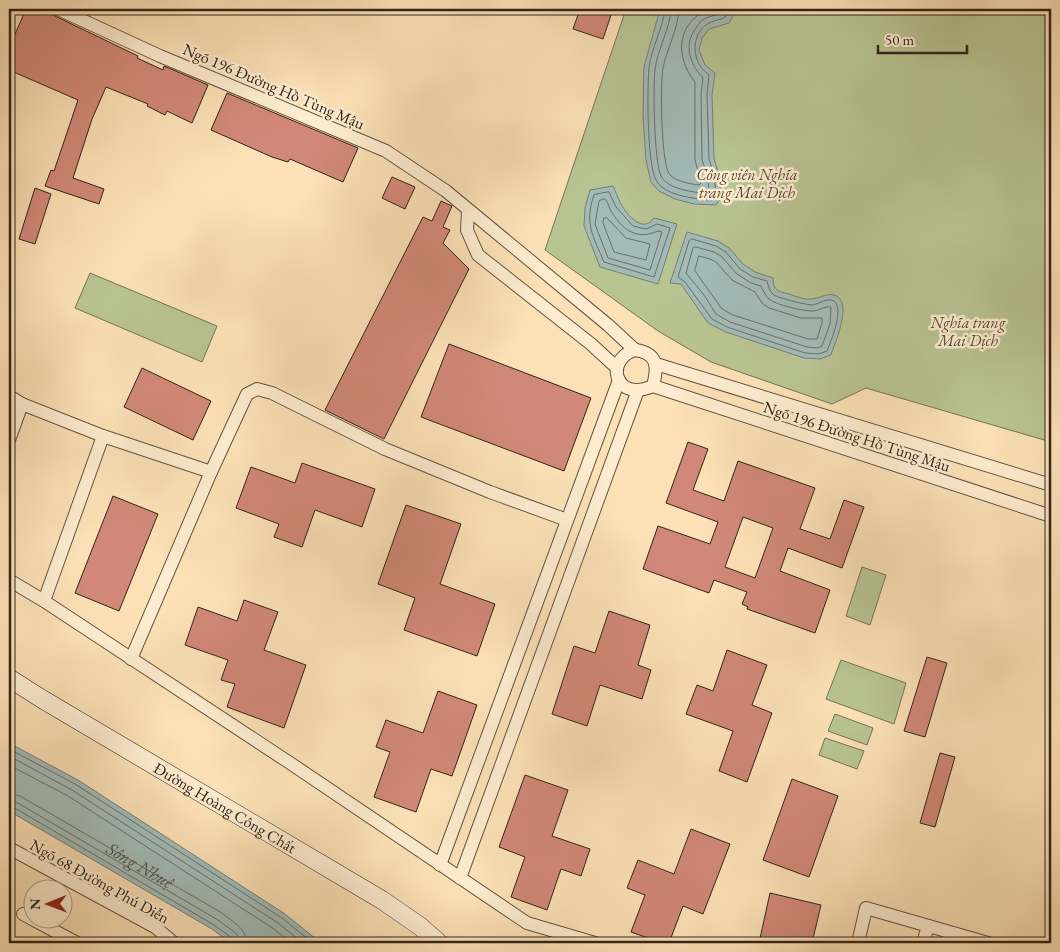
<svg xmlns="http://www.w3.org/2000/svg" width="1060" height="952" viewBox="0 0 1060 952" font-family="'EB Garamond',serif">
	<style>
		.green { fill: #b9c493; stroke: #767456 }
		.water { fill: #a2bbb7; stroke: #767f78 }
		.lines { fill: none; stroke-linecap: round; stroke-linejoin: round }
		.shore { stroke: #6a7068; stroke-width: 1 }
		.building { fill: #d18878; stroke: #33241a; fill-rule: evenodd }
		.street-casing { stroke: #655341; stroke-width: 14 }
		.secondary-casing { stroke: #33241a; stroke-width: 19 }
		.street { stroke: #fdecd0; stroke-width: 12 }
		.secondary { stroke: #fdecd0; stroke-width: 18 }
		.labels { text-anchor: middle; stroke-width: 5; stroke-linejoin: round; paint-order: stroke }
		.street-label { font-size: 16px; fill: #33241a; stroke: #fdecd0 }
		.park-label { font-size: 16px; font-style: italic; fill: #544c38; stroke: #fdecd0 }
		.water-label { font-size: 18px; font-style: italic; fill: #545149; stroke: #fdecd0 }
	</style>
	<rect width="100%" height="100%" fill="#fce1b7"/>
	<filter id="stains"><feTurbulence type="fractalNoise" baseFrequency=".004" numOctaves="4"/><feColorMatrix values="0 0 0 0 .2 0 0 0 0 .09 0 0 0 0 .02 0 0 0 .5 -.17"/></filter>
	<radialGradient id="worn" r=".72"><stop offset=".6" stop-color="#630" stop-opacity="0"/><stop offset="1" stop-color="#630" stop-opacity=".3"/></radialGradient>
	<g class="green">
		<polygon points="626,9 1051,9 1051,442 866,388 832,404 711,362 658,331 545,250"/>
		<polygon points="90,273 217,326 202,362 75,308"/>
		<polygon points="862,567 886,575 870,625 846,616"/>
		<polygon points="841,660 906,683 894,724 826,699"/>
		<polygon points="835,714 873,728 867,745 828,731"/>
		<polygon points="825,738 864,751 857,769 819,755"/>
	</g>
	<g class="water">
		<polygon points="660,9 737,9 729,23 709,29 702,38 699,50 705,65 715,73 712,95 714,159 719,174 721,197 716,205 694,204 675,199 659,191 651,182 646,160 643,116 644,67"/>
		<path d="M613 186C616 192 618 199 621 204 627 215 643 234 654 218L677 224 658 284 600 267 584 226 585 208 590 190Z"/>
		<path d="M687 232 718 241 729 248 743 264 755 272 773 278C773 288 776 291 785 293 794 295 802 300 811 299 819 299 826 293 834 295 854 301 835 342 831 355L820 359 804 358 726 332 708 323 681 284 670 283Z"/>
		<polygon points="9,743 78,780 285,914 321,943 231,943 212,929 9,811"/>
	</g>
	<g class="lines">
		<g class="shore">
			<path d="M665 9C663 29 651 48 649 68 647 88 647 164 656 180 664 196 696 199 712 200L716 195 714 175 709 159 707 95 709 75C707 72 703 71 701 67 692 55 693 34 706 25 717 17 724 23 732 9"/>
			<path d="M671 9C670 29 658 48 655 69 653 87 654 161 661 176 667 189 695 193 707 193L709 191 708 177 702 160 701 95 703 78C690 64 683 45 696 28 698 25 700 21 704 19 711 15 720 16 725 9"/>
			<path d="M679 9C678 29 667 49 663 68 660 83 661 167 670 175 676 181 690 184 699 185L701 183 695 160V82C674 56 677 22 709 9"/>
			<path d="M609 192 616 207 633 226 646 229 657 224 670 228 654 277 604 262C593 236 584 223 594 195Z"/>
			<path d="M605 199C608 202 608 205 610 209 621 229 636 241 658 231L662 232 650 270 608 258 595 224 599 201Z"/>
			<polygon points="604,218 607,218 626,238 650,244 646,260 614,252 603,223"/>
			<path d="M692 239 716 246 726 252 740 269 753 277 767 281C768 286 770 292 774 295 778 298 807 305 812 305 819 304 824 299 831 300 847 303 831 341 827 351L819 354 805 353 727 327 712 319 685 282 678 277 689 241Z"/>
			<path d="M696 247 714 252 721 256 737 274 751 283 761 286C763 291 766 296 769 299 776 305 803 311 812 311 819 311 824 306 831 307L830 324 822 346 818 348 807 347 730 322 716 314 704 295 686 273 693 248Z"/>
			<polygon points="699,256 710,259 716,262 732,280 755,292 762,303 769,308 801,318 822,318 822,323 817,339 808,339 733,315 722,309 695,271"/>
			<polyline points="9,749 75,784 282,918 313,943"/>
			<polyline points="9,756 72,790 278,923 303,943"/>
			<polyline points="9,765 68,796 274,929 291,943"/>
			<path id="s1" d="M9 793 20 796 222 913C233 922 246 928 247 943"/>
			<polyline points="9,800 16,802 218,920 237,934 240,943"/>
			<polyline points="9,807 13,807 214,925 232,938 233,943"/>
		</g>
	</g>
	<g class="building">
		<polygon points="26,9 50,9 51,13 55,16 138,56 137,58 163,70 164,66 208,85 192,123 167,111 165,115 147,106 148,104 106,87 92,119 73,178 104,189 99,204 45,186 51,170 54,171 78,100 9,70 9,48"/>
		<polygon points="580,9 613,9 603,39 573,29"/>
		<polygon points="227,93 358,148 343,182 290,159 288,162 272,157 211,130"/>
		<polygon points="392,177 415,187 405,209 382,198"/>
		<polygon points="35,188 51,194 35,244 19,239"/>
		<polygon points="441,201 452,206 443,227 450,230 443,243 469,269 384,439 325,410 423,217 432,221"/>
		<polygon points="449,344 591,398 564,471 421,417"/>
		<polygon points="142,368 211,401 193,440 124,407"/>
		<path d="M688 442 708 449 693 490 724 501 738 461 815 488 800 529 830 539 844 500 864 507 842 568 788 548 780 571 830 590 815 633 747 609 748 607 742 604 747 592 714 580 709 593 643 569 658 526 710 544 718 522 666 503ZM743 517 773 528 755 578 725 567Z"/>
		<polygon points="302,463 375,489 362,527 315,510 302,547 274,537 279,524 236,508 251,467 295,483"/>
		<polygon points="113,496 158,514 119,611 75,593"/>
		<polygon points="406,505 461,524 440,584 495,604 477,656 404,630 415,598 378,584"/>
		<polygon points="244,600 278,612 264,650 306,665 284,728 227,707 235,684 221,680 228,660 185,645 198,607 237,621"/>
		<polygon points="609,611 650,625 638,665 651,670 642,699 600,685 587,726 552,714 574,646 595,653"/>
		<polygon points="727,650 767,665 752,705 772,713 747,782 719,771 733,731 686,714 697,685 713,691"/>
		<polygon points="927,657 947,663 925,737 904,731"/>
		<polygon points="438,691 477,705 452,776 431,769 416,812 374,797 390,752 376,747 386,720 423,733"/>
		<polygon points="940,753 955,757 935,827 920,823"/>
		<polygon points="525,775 568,790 552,836 590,849 581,876 561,869 547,910 511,897 525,857 499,847"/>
		<polygon points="792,779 838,796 809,877 763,860"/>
		<polygon points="691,829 730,844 703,914 683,906 669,943 662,943 631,932 645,895 627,888 638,860 674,874"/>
		<polygon points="770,893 821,905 812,943 759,943"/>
	</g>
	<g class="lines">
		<g class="street-casing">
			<g id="street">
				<polyline points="58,9 160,56 386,151 446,191 608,325 635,350"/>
				<polyline points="468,210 467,230 478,255 591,344 616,367"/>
				<path d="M635 350C658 353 658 367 653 386 648 388 642 390 637 390 612 390 609 358 635 350Z"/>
				<polyline points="656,364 1051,485"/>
				<polyline points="653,386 1051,516"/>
				<polyline points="9,396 22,404 103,436 211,472"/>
				<polyline points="9,440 22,404"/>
				<polyline points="9,580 44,601 290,763 527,923 595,943"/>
				<polyline points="44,601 103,436"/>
				<polyline points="131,659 211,472 247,394 257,389 272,393 385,449 490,492 567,520"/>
				<polyline points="9,848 155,927 174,943"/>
				<polyline points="440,865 619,380"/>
				<polyline points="460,878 638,390"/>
				<polyline points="23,914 32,919"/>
				<polyline points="34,920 77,943"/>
				<polyline points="858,943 866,908 988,943"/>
				<polyline points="923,943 928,926"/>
			</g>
		</g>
		<g class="secondary-casing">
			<g id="secondary">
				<path id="s2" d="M9 678 42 699 382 900 421 927 439 943"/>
			</g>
		</g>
		<use href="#street" class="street"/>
		<use href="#secondary" class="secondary"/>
	</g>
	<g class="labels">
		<g class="street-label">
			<text transform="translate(274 86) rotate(23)" y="6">Ngõ 196 Đường Hồ Tùng Mậu</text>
			<text transform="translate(857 436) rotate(18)" y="6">Ngõ 196 Đường Hồ Tùng Mậu</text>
			<text dy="6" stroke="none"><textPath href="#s2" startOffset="252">Đường Hoàng Công Chất</textPath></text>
			<text transform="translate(100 881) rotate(29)" y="6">Ngõ 68 Đường Phú Diễn</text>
		</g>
		<g class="park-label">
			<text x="747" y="180">Công viên Nghĩa<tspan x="747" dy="18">trang Mai Dịch</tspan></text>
			<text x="968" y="328">Nghĩa trang<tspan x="968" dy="18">Mai Dịch</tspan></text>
		</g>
		<g class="water-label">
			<text dy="6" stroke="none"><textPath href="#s1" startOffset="150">Sông Nhuệ</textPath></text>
		</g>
	</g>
	<rect width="1060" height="952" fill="none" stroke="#fce1b7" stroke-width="30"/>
	<rect x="10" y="10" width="1040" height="932" fill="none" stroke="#33241a" stroke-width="2.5"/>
	<rect x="15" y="15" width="1030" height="922" fill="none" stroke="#33241a"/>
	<g transform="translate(48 904) rotate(269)"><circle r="24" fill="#fdecd0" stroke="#ac9c87"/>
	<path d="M0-4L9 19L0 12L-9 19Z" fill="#8f2418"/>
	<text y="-8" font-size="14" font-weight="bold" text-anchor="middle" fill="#33241a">N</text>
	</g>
	<path d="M878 45v8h89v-8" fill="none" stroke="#33241a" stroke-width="2.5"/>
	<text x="885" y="45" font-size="15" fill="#33241a" stroke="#fdecd0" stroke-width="4" paint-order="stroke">50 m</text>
	<rect width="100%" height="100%" filter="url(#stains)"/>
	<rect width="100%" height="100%" fill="url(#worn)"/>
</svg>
